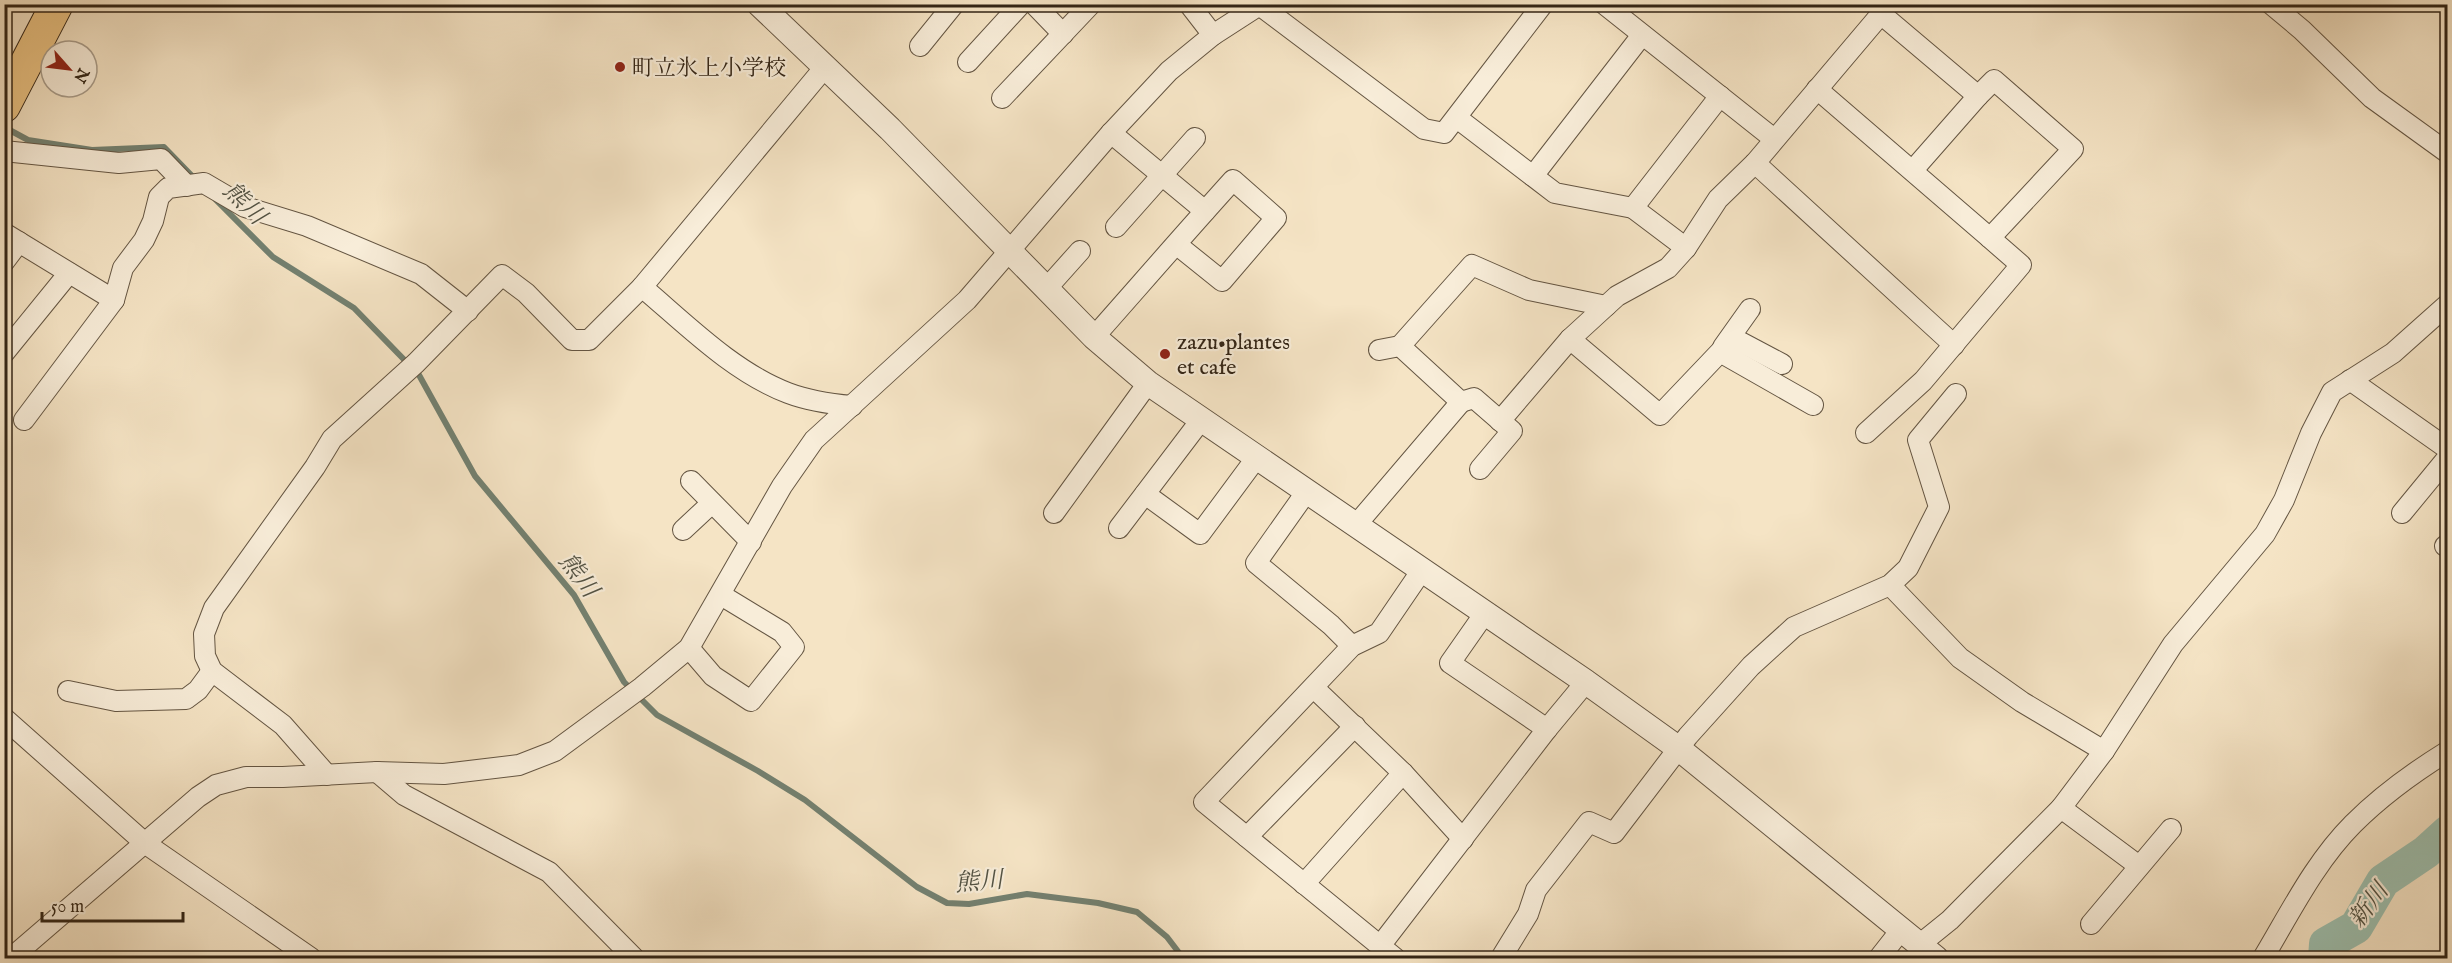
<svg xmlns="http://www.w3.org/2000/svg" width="2452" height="963" viewBox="0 0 2452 963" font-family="'IM FELL English','Noto Serif JP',serif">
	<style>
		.water { fill: #9dbfae; stroke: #738171; stroke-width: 1.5 }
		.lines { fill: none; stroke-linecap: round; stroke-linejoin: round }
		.stream { stroke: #738171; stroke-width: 6 }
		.river { stroke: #9dbfae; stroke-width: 34 }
		.minor-casing { stroke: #645542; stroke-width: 22 }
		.tertiary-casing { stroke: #645542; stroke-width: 26 }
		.primary-casing { stroke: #332516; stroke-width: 34 }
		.minor { stroke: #f8edd9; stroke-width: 20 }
		.tertiary { stroke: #f8edd9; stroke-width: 24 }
		.primary { stroke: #eac282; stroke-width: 32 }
		.poi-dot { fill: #8f2418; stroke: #f8edd9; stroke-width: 2 }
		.labels { text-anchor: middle; stroke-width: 4.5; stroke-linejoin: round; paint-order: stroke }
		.poi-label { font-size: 22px; fill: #332516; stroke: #f8edd9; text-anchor: start }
		.water-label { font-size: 24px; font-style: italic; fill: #535344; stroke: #f8edd9 }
	</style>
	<rect width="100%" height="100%" fill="#f5e4c5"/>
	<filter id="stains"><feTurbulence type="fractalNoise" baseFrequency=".00333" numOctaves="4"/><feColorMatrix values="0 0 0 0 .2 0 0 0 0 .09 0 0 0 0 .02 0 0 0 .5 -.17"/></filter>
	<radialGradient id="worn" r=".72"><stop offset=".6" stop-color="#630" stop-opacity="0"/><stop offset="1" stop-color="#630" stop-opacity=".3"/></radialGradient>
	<path class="water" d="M2447 825 2446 840C2427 857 2410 871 2388 881L2389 874 2422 852 2432 838Z"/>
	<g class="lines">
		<g class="stream">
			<polyline points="4,127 28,140 92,150 164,147 196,180"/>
			<polyline points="216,200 273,257 354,308 419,375 475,476 574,595 624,682 657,715 758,771 805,800 917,887 947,903 969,904 1027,894 1098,903 1137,912 1167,937 1183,958"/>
		</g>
		<polyline class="river" points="2325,958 2326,944 2356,927 2383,881 2426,852 2448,832"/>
		<g class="minor-casing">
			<g id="minor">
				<polyline points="1034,4 1063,34"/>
				<polyline points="1189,4 1213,35"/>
				<polyline points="1258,4 1424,129 1444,133 1543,4"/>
				<polyline points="1604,4 1774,139"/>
				<polyline points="2271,4 2302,30 2372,98 2448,153"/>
				<polyline points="920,46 954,4"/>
				<polyline points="968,62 1021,4"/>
				<polyline points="1817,89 1990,238"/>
				<polyline points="1002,98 1091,4"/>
				<polyline points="1457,118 1555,193 1633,208 1720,96"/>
				<polyline points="1111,133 1205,211"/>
				<polyline points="4,151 119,163 161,159 187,186"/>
				<polyline points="1755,163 1954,345"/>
				<polyline points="1913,170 1978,96"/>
				<polyline points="1533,176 1642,35"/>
				<polyline points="1633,208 1686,248"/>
				<polyline points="1116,227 1195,138"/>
				<polyline points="4,233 114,300"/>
				<polyline points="4,262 19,242"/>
				<path d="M642 287C687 325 733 372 788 393 809 401 831 404 852 406"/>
				<polyline points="1046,289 1080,251"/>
				<path d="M1094 337C1140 285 1186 232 1233 180L1276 218 1222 281 1176 244"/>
				<polyline points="1731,337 1782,364"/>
				<polyline points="1570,339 1660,415 1720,352 1813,405"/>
				<polyline points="1400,346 1472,265 1529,290 1606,306"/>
				<polyline points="1723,347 1750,309"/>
				<polyline points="1379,350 1400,346 1461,402 1474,398 1512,431 1480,469"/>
				<polyline points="4,353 69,273"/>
				<polyline points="2350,380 2448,449"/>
				<polyline points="24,420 114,300 123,268 144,240 153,221 159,197 168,188 204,183 245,207 307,226 421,274 468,311"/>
				<polyline points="1500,421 1570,339 1617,296 1668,268 1686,248 1718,199 1755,163 1881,14 1978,96 1994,80 2073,149 1990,238 2021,265 1923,381 1866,433"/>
				<polyline points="691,481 751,542"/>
				<polyline points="1307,491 1256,563 1331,625 1352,646"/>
				<polyline points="1145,494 1200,534 1257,457"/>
				<polyline points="1054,513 1148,383"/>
				<polyline points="2402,513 2448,457"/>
				<polyline points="1356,525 1461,402"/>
				<polyline points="1119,528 1201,420"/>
				<polyline points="683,530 712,503"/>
				<polyline points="2445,546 2448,544"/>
				<polyline points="1890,585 1960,658 2022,702 2104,751"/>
				<polyline points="1485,613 1450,663 1547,729"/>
				<polyline points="689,648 713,676 751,701 794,647 782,632 721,595"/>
				<polyline points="1314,688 1403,773 1463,839"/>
				<polyline points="68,691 116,701 186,699 198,690 212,671"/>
				<polyline points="4,718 146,844 311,958"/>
				<polyline points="377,772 404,795 549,872 634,958"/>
				<polyline points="327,775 283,725 212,671 205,656 204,634 214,608 315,467 332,439 416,363 502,275 526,293 572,340 589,340 642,287 825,67"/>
				<polyline points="2061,808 2139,866"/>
				<polyline points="1247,837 1355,726"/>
				<polyline points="1304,884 1403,773"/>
				<polyline points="2091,924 2171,829"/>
				<polyline points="1919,945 1950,920 2061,808 2104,751 2173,644 2265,534 2284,500 2311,433 2332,392 2393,353 2448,304"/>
				<polyline points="1380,946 1547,729 1586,682"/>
				<polyline points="11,958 198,797 216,785 246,777 283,777 377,772 444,774 519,765 555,751 642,687 689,648 782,486 814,440 967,300 1111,133 1169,71 1213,35 1261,4"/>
				<polyline points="1395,958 1204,802 1352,646 1379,633 1422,570"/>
				<polyline points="1501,958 1528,914 1536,890 1589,822 1614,833 1688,736 1751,666 1794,627 1890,585 1908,568 1939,507 1918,440 1956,394"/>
				<polyline points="1879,958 1901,930"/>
				<path d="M2263 958C2290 913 2315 862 2353 824 2381 796 2414 772 2448 751"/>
			</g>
		</g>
		<g class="tertiary-casing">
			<polyline id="tertiary" points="759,4 890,129 1094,337 1148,383 1586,682 1678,748 1936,958"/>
		</g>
		<g class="primary-casing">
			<polyline id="primary" points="4,106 57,4"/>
		</g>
		<use href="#minor" class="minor"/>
		<use href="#tertiary" class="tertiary"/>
		<use href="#primary" class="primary"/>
	</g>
	<g class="poi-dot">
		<circle cx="620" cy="67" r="6"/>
		<circle cx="1165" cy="354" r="6"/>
	</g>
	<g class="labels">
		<g class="poi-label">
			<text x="632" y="75">町立氷上小学校</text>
			<text x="1177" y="349">zazu•plantes<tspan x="1177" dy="25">et cafe</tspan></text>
		</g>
		<g class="water-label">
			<text transform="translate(245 203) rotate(45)" y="8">熊川</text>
			<text transform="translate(579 575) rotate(53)" y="8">熊川</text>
			<text transform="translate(979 881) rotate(-5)" y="8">熊川</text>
			<text transform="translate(2368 905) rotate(-53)" y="8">新川</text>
		</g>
	</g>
	<rect width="2452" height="963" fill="none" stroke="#f5e4c5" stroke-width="24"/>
	<rect x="6" y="6" width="2440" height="951" fill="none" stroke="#332516" stroke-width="3"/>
	<rect x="12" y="12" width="2428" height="939" fill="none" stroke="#332516" stroke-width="1.5"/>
	<g transform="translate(69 69) rotate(118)"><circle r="28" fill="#f8edd9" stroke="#a99d8b" stroke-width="1.5"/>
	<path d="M0-4.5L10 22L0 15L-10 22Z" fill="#8f2418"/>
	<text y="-9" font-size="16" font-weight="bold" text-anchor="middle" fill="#332516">N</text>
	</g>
	<path d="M42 912v9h141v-9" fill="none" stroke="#332516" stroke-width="3"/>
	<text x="51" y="912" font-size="18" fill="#332516" stroke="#f8edd9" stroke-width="4.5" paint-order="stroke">50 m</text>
	<rect width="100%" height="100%" filter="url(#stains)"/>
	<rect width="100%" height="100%" fill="url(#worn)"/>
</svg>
